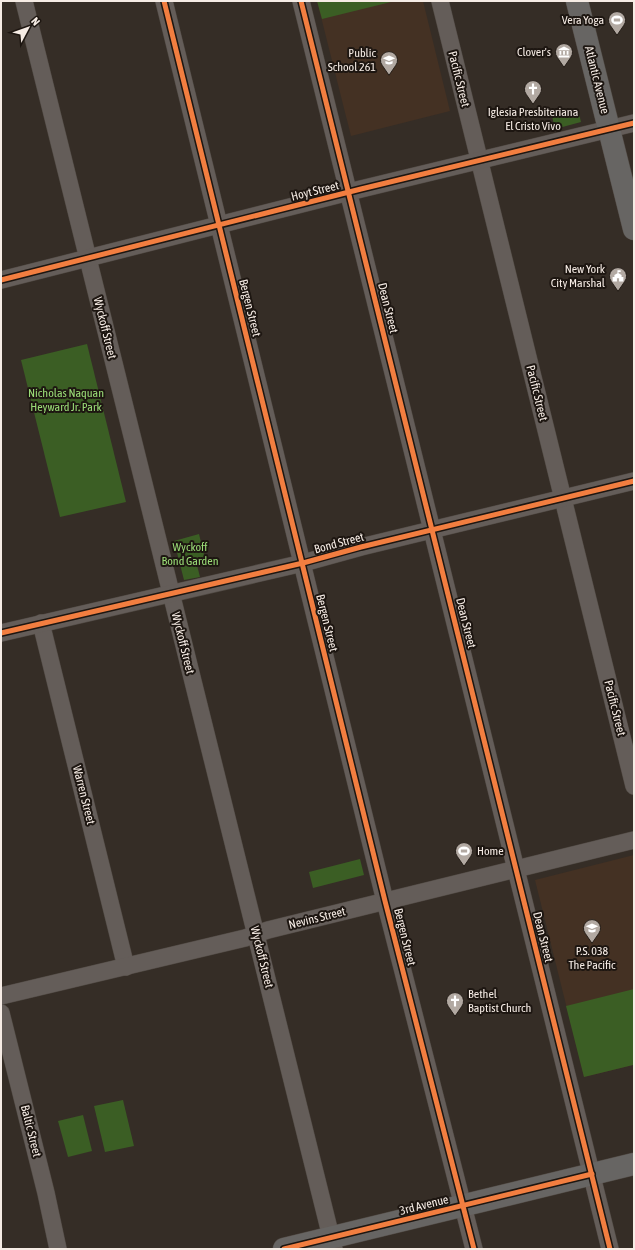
<svg xmlns="http://www.w3.org/2000/svg" width="635" height="1250" viewBox="0 0 635 1250" font-family="'Asap Condensed',sans-serif">
	<style>
		.built { fill: #443123 }
		.green { fill: #3b5e24 }
		.lines { fill: none; stroke-linecap: round; stroke-linejoin: round }
		.minor-casing { stroke: #504943; stroke-width: 18 }
		.major-casing { stroke: #504943; stroke-width: 23 }
		.minor { stroke: #645d59; stroke-width: 17 }
		.major { stroke: #676563; stroke-width: 22 }
		.cycleway-casing { stroke: #1d1611; stroke-width: 8 }
		.cycleway { stroke: #f27e40; stroke-width: 5 }
		.labels { text-anchor: middle; stroke-width: 4; stroke-linejoin: round; paint-order: stroke }
		.poi-label { font-size: 12px; fill: #f6ece5; stroke: #1d1611; text-anchor: end }
		.street-label { font-size: 12px; fill: #f6ece5; stroke: #1d1611 }
		.park-label { font-size: 12px; fill: #9adc77; stroke: #1d1611 }
	</style>
	<rect width="100%" height="100%" fill="#352d26"/>
	<g class="built">
		<polygon points="317,1 423,1 450,111 351,136"/>
		<polygon points="634,855 634,1067 633,1065 584,1077 535,880"/>
	</g>
	<g class="green">
		<polygon points="317,1 395,1 322,19"/>
		<polygon points="578,110 581,122 555,129 552,116"/>
		<polygon points="87,344 126,502 60,517 21,360"/>
		<polygon points="199,534 206,563 197,565 200,577 184,580 174,541"/>
		<polygon points="360,859 364,875 313,888 309,872"/>
		<polygon points="634,989 634,1067 633,1065 584,1077 566,1006"/>
		<polygon points="123,1100 134,1146 105,1152 94,1106"/>
		<polygon points="83,1115 92,1151 68,1157 58,1121"/>
	</g>
	<g class="lines">
		<g class="minor-casing">
			<g id="minor">
				<polyline points="24,1 334,1249"/>
				<polyline points="164,1 385,901 474,1249"/>
				<polyline points="301,1 610,1249"/>
				<polyline points="440,1 634,786"/>
				<polyline points="1,280 361,189 634,123"/>
				<polyline points="41,623 126,967"/>
				<polyline points="1,633 303,563 361,547 634,481"/>
				<polyline points="1,996 245,938 268,930 634,840"/>
				<polyline points="1,1013 46,1193 58,1249"/>
			</g>
		</g>
		<g class="major-casing">
			<g id="major">
				<polyline points="577,1 634,229"/>
				<polyline points="284,1249 634,1164"/>
			</g>
		</g>
		<use href="#minor" class="minor"/>
		<use href="#major" class="major"/>
		<g class="cycleway-casing">
			<g id="cycleway">
				<polyline points="164,1 385,901 474,1249"/>
				<polyline points="301,1 610,1249"/>
				<polyline points="1,280 361,189 634,123"/>
				<polyline points="1,633 303,563 361,547 634,481"/>
				<polyline points="284,1249 592,1174"/>
			</g>
		</g>
		<use href="#cycleway" class="cycleway"/>
	</g>
	<defs>
		<g id="stadium-pin" transform="scale(0.9)"><path d="M0 17L-7.5 6A9.5 9.5 0 1 1 7.5 6Z" fill="#b2a9a2" stroke="#1d1611"/><path d="M0-5a6.5 5 0 1 0 0 10a6.5 5 0 1 0 0-10ZM-3.5-1.8h7v3.6h-7Z" fill="#fff"/></g>
		<g id="museum-pin" transform="scale(0.9)"><path d="M0 17L-7.5 6A9.5 9.5 0 1 1 7.5 6Z" fill="#b2a9a2" stroke="#1d1611"/><path d="M0-6L6-3V-2H-6V-3ZM-5-1h2V3h-2ZM-1-1h2V3h-2ZM3-1h2V3H3ZM-6 4H6V6H-6Z" fill="#fff"/></g>
		<g id="school-pin" transform="scale(0.9)"><path d="M0 17L-7.5 6A9.5 9.5 0 1 1 7.5 6Z" fill="#b2a9a2" stroke="#1d1611"/><path d="M0-5L7-2L0 1L-7-2ZM-4 1L0 2.5L4 1V4Q0 6-4 4Z" fill="#fff"/></g>
		<g id="church-pin" transform="scale(0.9)"><path d="M0 17L-7.5 6A9.5 9.5 0 1 1 7.5 6Z" fill="#b2a9a2" stroke="#1d1611"/><path d="M-1.2-6h2.4v3.5h3.3v2.4h-3.3V6h-2.4V-.1h-3.3v-2.4h3.3Z" fill="#fff"/></g>
		<g id="civic-pin" transform="scale(0.9)"><path d="M0 17L-7.5 6A9.5 9.5 0 1 1 7.5 6Z" fill="#b2a9a2" stroke="#1d1611"/><path d="M-.6-6.5H3V-4.5H.6V-3L4-1V1h2V6H-6V1h2V-1L-.6-3ZM-1.2 2.5V6h2.4V2.5Z" fill="#fff"/></g>
	</defs>
	<g fill-rule="evenodd">
		<use href="#stadium-pin" x="617" y="20"/>
		<use href="#museum-pin" x="564" y="52"/>
		<use href="#school-pin" x="389" y="60"/>
		<use href="#church-pin" x="533" y="89"/>
		<use href="#civic-pin" x="618" y="276"/>
		<use href="#stadium-pin" x="464" y="851"/>
		<use href="#school-pin" x="592" y="928"/>
		<use href="#church-pin" x="455" y="1001"/>
	</g>
	<g class="labels">
		<g class="poi-label">
			<text x="604" y="24">Vera Yoga</text>
			<text x="551" y="56">Clover's</text>
			<text x="376" y="57">Public<tspan x="376" dy="14">School 261</tspan></text>
			<text x="533" y="116" text-anchor="middle">Iglesia Presbiteriana<tspan x="533" dy="14">El Cristo Vivo</tspan></text>
			<text x="605" y="273">New York<tspan x="605" dy="14">City Marshal</tspan></text>
			<text x="477" y="855" text-anchor="start">Home</text>
			<text x="592" y="955" text-anchor="middle">P.S. 038<tspan x="592" dy="14">The Pacific</tspan></text>
			<text x="468" y="998" text-anchor="start">Bethel<tspan x="468" dy="14">Baptist Church</tspan></text>
		</g>
		<g class="street-label">
			<text transform="translate(459 79) rotate(76)" y="4">Pacific Street</text>
			<text transform="translate(597 80) rotate(76)" y="4">Atlantic Avenue</text>
			<text transform="translate(315 191) rotate(-14)" y="4">Hoyt Street</text>
			<text transform="translate(250 308) rotate(76)" y="4">Bergen Street</text>
			<text transform="translate(388 308) rotate(76)" y="4">Dean Street</text>
			<text transform="translate(105 328) rotate(76)" y="4">Wyckoff Street</text>
			<text transform="translate(537 393) rotate(76)" y="4">Pacific Street</text>
			<text transform="translate(339 543) rotate(-15)" y="4">Bond Street</text>
			<text transform="translate(327 623) rotate(76)" y="4">Bergen Street</text>
			<text transform="translate(466 623) rotate(76)" y="4">Dean Street</text>
			<text transform="translate(183 643) rotate(76)" y="4">Wyckoff Street</text>
			<text transform="translate(615 708) rotate(76)" y="4">Pacific Street</text>
			<text transform="translate(84 795) rotate(76)" y="4">Warren Street</text>
			<text transform="translate(317 918) rotate(-14)" y="4">Nevins Street</text>
			<text transform="translate(405 937) rotate(76)" y="4">Bergen Street</text>
			<text transform="translate(543 937) rotate(76)" y="4">Dean Street</text>
			<text transform="translate(262 957) rotate(76)" y="4">Wyckoff Street</text>
			<text transform="translate(31 1131) rotate(76)" y="4">Baltic Street</text>
			<text transform="translate(424 1205) rotate(-14)" y="4">3rd Avenue</text>
		</g>
		<g class="park-label">
			<text x="66" y="397">Nicholas Naquan<tspan x="66" dy="14">Heyward Jr. Park</tspan></text>
			<text x="190" y="551">Wyckoff<tspan x="190" dy="14">Bond Garden</tspan></text>
		</g>
	</g>
	<rect width="635" height="1250" fill="none" stroke="#f6ece5" stroke-width="4"/>
	<g transform="translate(28 28) rotate(49)" stroke="#1d1611" stroke-width="3" paint-order="stroke">
	<path d="M0-3L7 15L0 10L-7 15Z" fill="#f6ece5"/>
	<text y="-6" font-size="11" font-weight="bold" text-anchor="middle" fill="#f6ece5">N</text>
	</g>
</svg>
